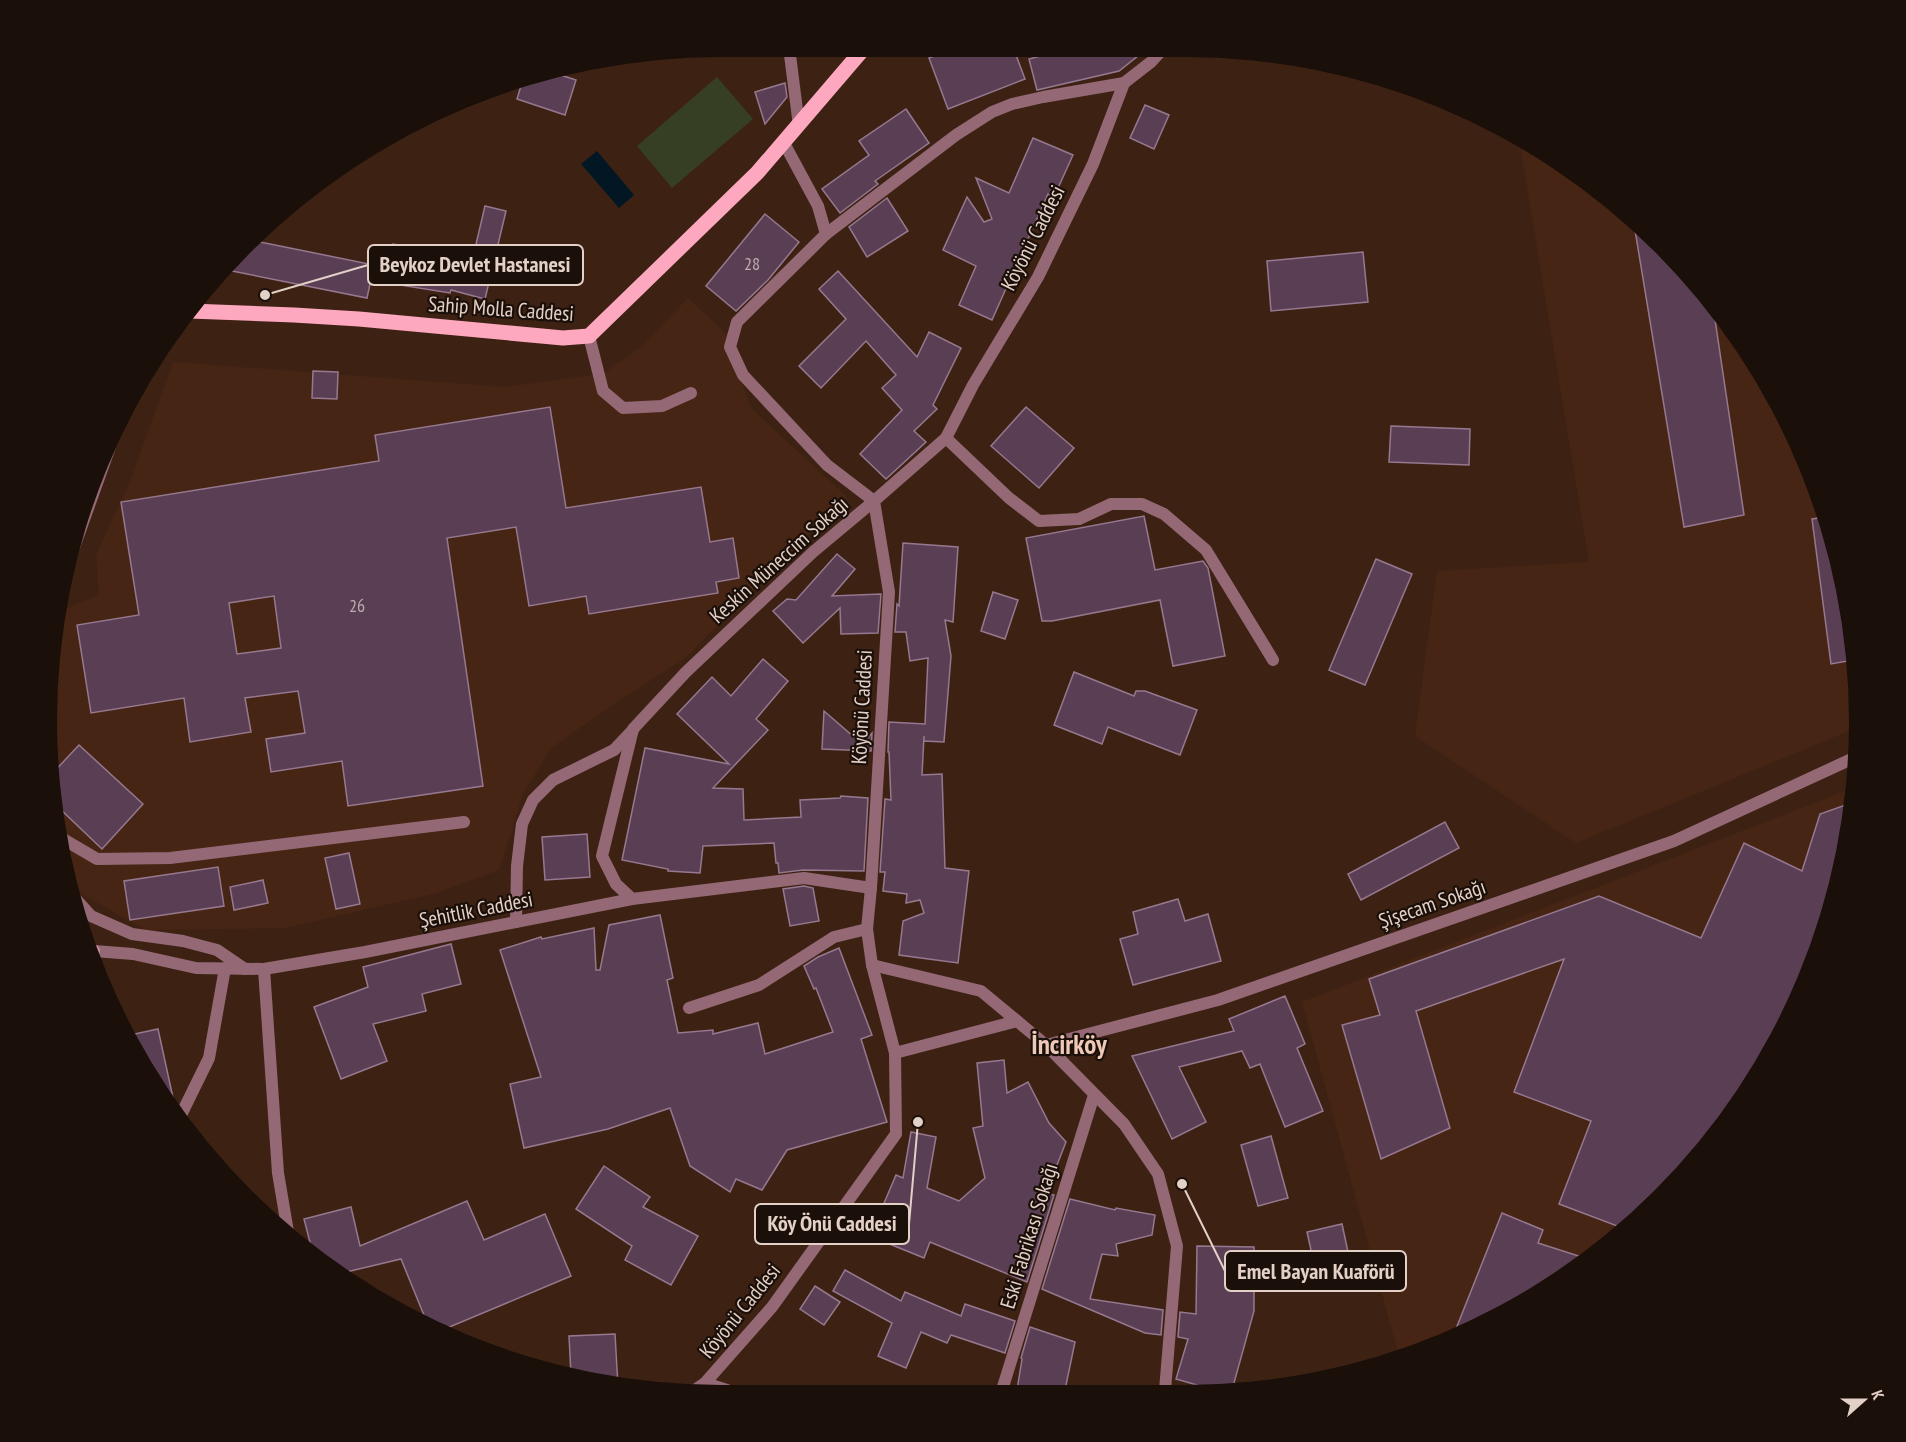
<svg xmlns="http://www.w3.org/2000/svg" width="1906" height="1442" viewBox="0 0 1906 1442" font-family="'PT Sans Narrow',sans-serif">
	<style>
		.built { fill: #472514 }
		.green { fill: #363e23 }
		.water { fill: #021623 }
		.building { fill: #5a3f54; stroke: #96788f; stroke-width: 1.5; fill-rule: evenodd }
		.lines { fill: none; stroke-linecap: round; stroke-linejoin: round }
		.lane { stroke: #946975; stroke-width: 12 }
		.street { stroke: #946975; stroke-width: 12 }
		.secondary { stroke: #d08d9f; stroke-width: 12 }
		.primary { stroke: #fea8c0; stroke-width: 15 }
		.labels { text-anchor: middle; stroke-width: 4.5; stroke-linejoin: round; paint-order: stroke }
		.number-label { font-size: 18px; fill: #c1acaa }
		.street-label { font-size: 21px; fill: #e3d0c7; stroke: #1b0f09 }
		.district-label { font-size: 27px; font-weight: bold; fill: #efc9b8; stroke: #1b0f09 }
		.leader { fill: none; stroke: #e3d0c7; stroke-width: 2 }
		.callout-dot { fill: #e3d0c7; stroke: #1b0f09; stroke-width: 2 }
		.callout { fill: #1b0f09; stroke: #e3d0c7; stroke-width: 2 }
		.callout-label { font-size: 22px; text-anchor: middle; font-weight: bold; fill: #e3d0c7 }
	</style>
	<rect width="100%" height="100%" fill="#3d2214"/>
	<g class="built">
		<polygon points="1519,138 1595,186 1662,244 1746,346 1808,463 1846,589 1859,721 1859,727 1576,843 1415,736 1437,571 1589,562"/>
		<polygon points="688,298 732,339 733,356 751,408 847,497 684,659 620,700 551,748 523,794 499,870 437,893 285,928 146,930 80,893 72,886 48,765 58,616 59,611 99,595 96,555 129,484 173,362 504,387 603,374 642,346"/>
		<polygon points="1853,788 1847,852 1808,979 1746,1095 1662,1198 1560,1282 1443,1344 1399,1356 1302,1002"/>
	</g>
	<polygon class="green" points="717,77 753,119 672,188 637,146"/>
	<polygon class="water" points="597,151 634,195 619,208 581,164"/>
	<g class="building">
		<polygon points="957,47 1013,47 1025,79 948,109 929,58"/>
		<polygon points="1075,47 1148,48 1119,71 1037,90 1029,59"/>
		<polygon points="545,70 576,80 565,115 517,99 523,79"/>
		<polygon points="785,83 787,97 765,124 755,92"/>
		<polygon points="1145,105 1169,115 1154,149 1130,138"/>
		<polygon points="906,109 929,143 875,181 878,184 840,213 822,189 869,155 859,141"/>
		<polygon points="1033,138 1073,155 1054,197 1048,194 992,320 959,305 976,266 943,250 967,197 984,222 992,219 976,178 1009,193"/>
		<polygon points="887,198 908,231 867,257 849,227"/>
		<polygon points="485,206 506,211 485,299 451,290 450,293 387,283 393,244 473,257"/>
		<polygon points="765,214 799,242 768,280 736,311 706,286"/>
		<polygon points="1633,218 1662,244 1713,306 1744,515 1684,527"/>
		<polygon points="250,240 374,265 367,298 222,269"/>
		<polygon points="1363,252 1368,302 1271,311 1267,261"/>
		<polygon points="838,271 917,357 929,332 961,348 933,405 937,409 914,431 926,442 886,479 860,454 902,410 882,388 896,375 866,341 821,388 799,366 846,319 819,289"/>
		<polygon points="313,371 338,372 337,399 312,398"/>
		<path d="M550 407 566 508 701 487 710 542 733 538 739 578 716 582 718 593 589 614 586 596 529 606 516 527 447 538 483 786 348 806 342 761 271 772 266 739 305 733 298 691 245 698 251 732 190 742 184 698 91 713 77 625 139 615 121 502 379 461 375 435ZM274 596 281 648 237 654 229 603Z"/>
		<polygon points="1026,407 1074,448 1039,488 991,446"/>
		<polygon points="1391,426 1470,429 1469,465 1389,462"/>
		<polygon points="1144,516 1155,570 1203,561 1208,568 1225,656 1173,666 1160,600 1052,621 1042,621 1026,538"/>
		<polygon points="1825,517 1846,589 1854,660 1831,664 1812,519"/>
		<polygon points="903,543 958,547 953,622 945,620 951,656 944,742 924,741 924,736 922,775 942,774 945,868 969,871 958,963 899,955 903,921 924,913 920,900 906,903 907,894 883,891 885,872 880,872 885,799 891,800 889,752 888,752 889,722 925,724 928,658 910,661 906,632 895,632 897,604 899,606"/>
		<polygon points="837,554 855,569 832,596 881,594 878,633 841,634 840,608 803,643 773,611 787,599 796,600"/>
		<polygon points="1376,559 1412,574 1365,685 1329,670"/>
		<polygon points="993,592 1018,600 1005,639 981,631"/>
		<polygon points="763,659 788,681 756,719 768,730 713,788 743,789 744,820 801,817 800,800 840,798 841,796 868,798 864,871 803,870 779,873 778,863 776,863 774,843 703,846 700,873 668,871 668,869 622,860 645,748 729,764 677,714 712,677 731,696"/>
		<polygon points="1074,672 1134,696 1136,691 1145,691 1197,710 1180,755 1108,727 1102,744 1054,725"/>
		<polygon points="824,711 862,744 872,733 871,751 822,749"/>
		<polygon points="79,745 143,804 102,849 56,805 50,776"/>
		<polygon points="1851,803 1847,852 1808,979 1746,1095 1662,1198 1625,1229 1559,1204 1591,1121 1514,1092 1564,959 1416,1011 1450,1128 1381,1159 1342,1025 1380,1015 1369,979 1599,896 1701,938 1744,843 1802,871 1820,814"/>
		<polygon points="1445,822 1459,848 1361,900 1348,874"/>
		<polygon points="587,834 590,877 545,880 542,837"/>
		<polygon points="349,853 360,904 336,909 325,858"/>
		<polygon points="218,867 224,906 130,920 124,881"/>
		<polygon points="263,880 268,903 234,910 230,887"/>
		<polygon points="804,886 813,888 819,921 790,926 783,889"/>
		<polygon points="1178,899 1185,921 1208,914 1221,961 1133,985 1120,939 1138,934 1133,912"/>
		<polygon points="660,915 673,978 667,980 678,1033 713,1030 713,1034 758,1023 765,1054 833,1032 816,988 814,989 804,966 818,957 839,948 872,1035 861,1039 887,1122 787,1150 762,1190 736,1179 730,1192 690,1166 670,1108 608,1129 524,1148 510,1084 541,1077 500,950 541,937 542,939 594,928 596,970 600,970 609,925"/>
		<polygon points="451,944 461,984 422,994 426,1011 373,1024 387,1061 341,1079 314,1007 368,987 363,967"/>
		<polygon points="1285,996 1305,1044 1297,1048 1323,1111 1285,1127 1260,1064 1250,1068 1242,1051 1179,1067 1206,1122 1172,1139 1132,1056 1234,1031 1229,1019"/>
		<polygon points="158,1029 175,1107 170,1108 160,1096 130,1035"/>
		<polygon points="1004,1060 1007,1093 1028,1082 1049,1123 1066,1142 1046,1193 1054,1195 1027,1282 930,1242 924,1258 870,1236 896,1175 903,1178 911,1132 936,1137 927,1188 959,1201 985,1178 973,1128 983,1126 977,1063"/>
		<polygon points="1271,1136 1288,1198 1258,1206 1241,1145"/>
		<polygon points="604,1166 650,1197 643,1207 698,1236 671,1285 625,1260 632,1246 576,1209"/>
		<polygon points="1070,1199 1115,1210 1116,1208 1155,1215 1152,1235 1116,1244 1118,1256 1102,1254 1090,1299 1163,1310 1161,1335 1145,1333 1042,1289"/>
		<polygon points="467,1201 484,1240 545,1214 571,1276 440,1331 428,1325 401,1259 342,1273 312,1250 304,1219 351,1207 360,1246"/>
		<polygon points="1502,1213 1543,1230 1538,1243 1588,1259 1560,1282 1452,1339"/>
		<polygon points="1342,1224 1348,1252 1313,1259 1307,1232"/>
		<polygon points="1197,1246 1254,1247 1254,1311 1232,1390 1214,1390 1176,1379 1188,1339 1178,1337 1180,1312 1196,1314"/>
		<polygon points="845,1270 901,1301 905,1292 961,1316 965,1304 1015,1321 1005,1353 951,1335 947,1343 921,1332 906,1368 878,1356 892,1323 833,1291"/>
		<polygon points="815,1286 840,1302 824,1325 800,1309"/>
		<polygon points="1030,1327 1075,1342 1065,1390 1017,1390 1022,1359 1021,1358"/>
		<polygon points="615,1334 618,1386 571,1375 569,1336"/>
	</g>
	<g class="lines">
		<g class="lane">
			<polyline points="589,336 603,391 623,408 662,406 691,393"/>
			<polyline points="946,438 1009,498 1039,521 1079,519 1111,504 1142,504 1164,514 1206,550 1273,660"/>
			<polyline points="63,839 97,859 170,858 464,822"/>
			<polyline points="74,897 91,916 132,934 183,941 217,950 245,969"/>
		</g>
		<g class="street">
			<polyline points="789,47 799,126"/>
			<polyline points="826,234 956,135 992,112 1012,104 1043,97 1124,83"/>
			<polyline points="62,581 121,416"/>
			<polyline points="632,899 616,884 602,856 633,729 686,672 813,552 874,501 827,465 743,375 730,347 737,322 826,234 818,206 784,143"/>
			<polyline points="516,922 517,866 522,824 533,800 553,780 614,750 633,730"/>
			<polyline points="90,953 94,951 133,954 196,968 264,969 365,952 632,899 804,878 871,888"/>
			<polyline points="872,965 981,991 1046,1045 1124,1124 1158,1174 1177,1246 1165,1390"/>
			<polyline points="264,969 278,1173 288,1232"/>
			<polyline points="689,1008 759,985 834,937 867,929"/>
			<polyline points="1046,1045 1218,1000 1674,841 1856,757"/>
			<polyline points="895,1053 1017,1021"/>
			<polyline points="179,1119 209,1058 225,968"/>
			<polyline points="705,1383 727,1390"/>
			<polyline points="695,1390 705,1383 772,1307 896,1134 895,1053 872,965 867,929 871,888 889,592 874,501 946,438 973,385 1038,277 1093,164 1124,83 1151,62 1164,48"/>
			<polyline points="1002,1390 1094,1095"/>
		</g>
		<polyline class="secondary" points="86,945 94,951"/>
		<polyline class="primary" points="190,311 294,315 359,319 563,338 589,336 757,173 865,47"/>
	</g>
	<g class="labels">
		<g class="number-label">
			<text x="752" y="270">28</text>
			<text x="357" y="612">26</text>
		</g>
		<g class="street-label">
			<text transform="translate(1033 238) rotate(-63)" y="7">Köyönü Caddesi</text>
			<text transform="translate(501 309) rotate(4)" y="7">Sahip Molla Caddesi</text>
			<text transform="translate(779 560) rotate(-42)" y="7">Keskin Müneccim Sokağı</text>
			<text transform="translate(862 707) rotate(-87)" y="7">Köyönü Caddesi</text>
			<text transform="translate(1432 904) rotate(-19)" y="7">Şişecam Sokağı</text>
			<text transform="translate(476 910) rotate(-11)" y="7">Şehitlik Caddesi</text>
			<text transform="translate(1029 1236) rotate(-73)" y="7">Eski Fabrikası Sokağı</text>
			<text transform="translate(740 1311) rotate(-51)" y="7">Köyönü Caddesi</text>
		</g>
		<g class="district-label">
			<text x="1069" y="1054">İncirköy</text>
		</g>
	</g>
	<path d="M0 0H1906V1442H0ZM721 57H1185A664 664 0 0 1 1849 721V721A664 664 0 0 1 1185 1385H721A664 664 0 0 1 57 721V721A664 664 0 0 1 721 57Z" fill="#1b0f09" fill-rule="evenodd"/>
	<path class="leader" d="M265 295L368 265M918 1122L909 1224M1182 1184L1225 1271"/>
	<g class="callout-dot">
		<circle cx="265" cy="295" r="6"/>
		<circle cx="918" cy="1122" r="6"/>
		<circle cx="1182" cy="1184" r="6"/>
	</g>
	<g class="callout">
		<rect x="368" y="245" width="215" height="40" rx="6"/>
		<rect x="755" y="1204" width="154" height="40" rx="6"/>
		<rect x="1225" y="1251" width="181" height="40" rx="6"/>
	</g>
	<g class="callout-label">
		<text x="475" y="272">Beykoz Devlet Hastanesi</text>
		<text x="832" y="1231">Köy Önü Caddesi</text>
		<text x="1316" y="1279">Emel Bayan Kuaförü</text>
	</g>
	<g transform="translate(1864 1400) rotate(69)" stroke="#1b0f09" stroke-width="4.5" paint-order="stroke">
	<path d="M0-4.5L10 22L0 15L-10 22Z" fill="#e3d0c7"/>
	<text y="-9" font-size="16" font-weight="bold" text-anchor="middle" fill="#e3d0c7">K</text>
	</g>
</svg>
